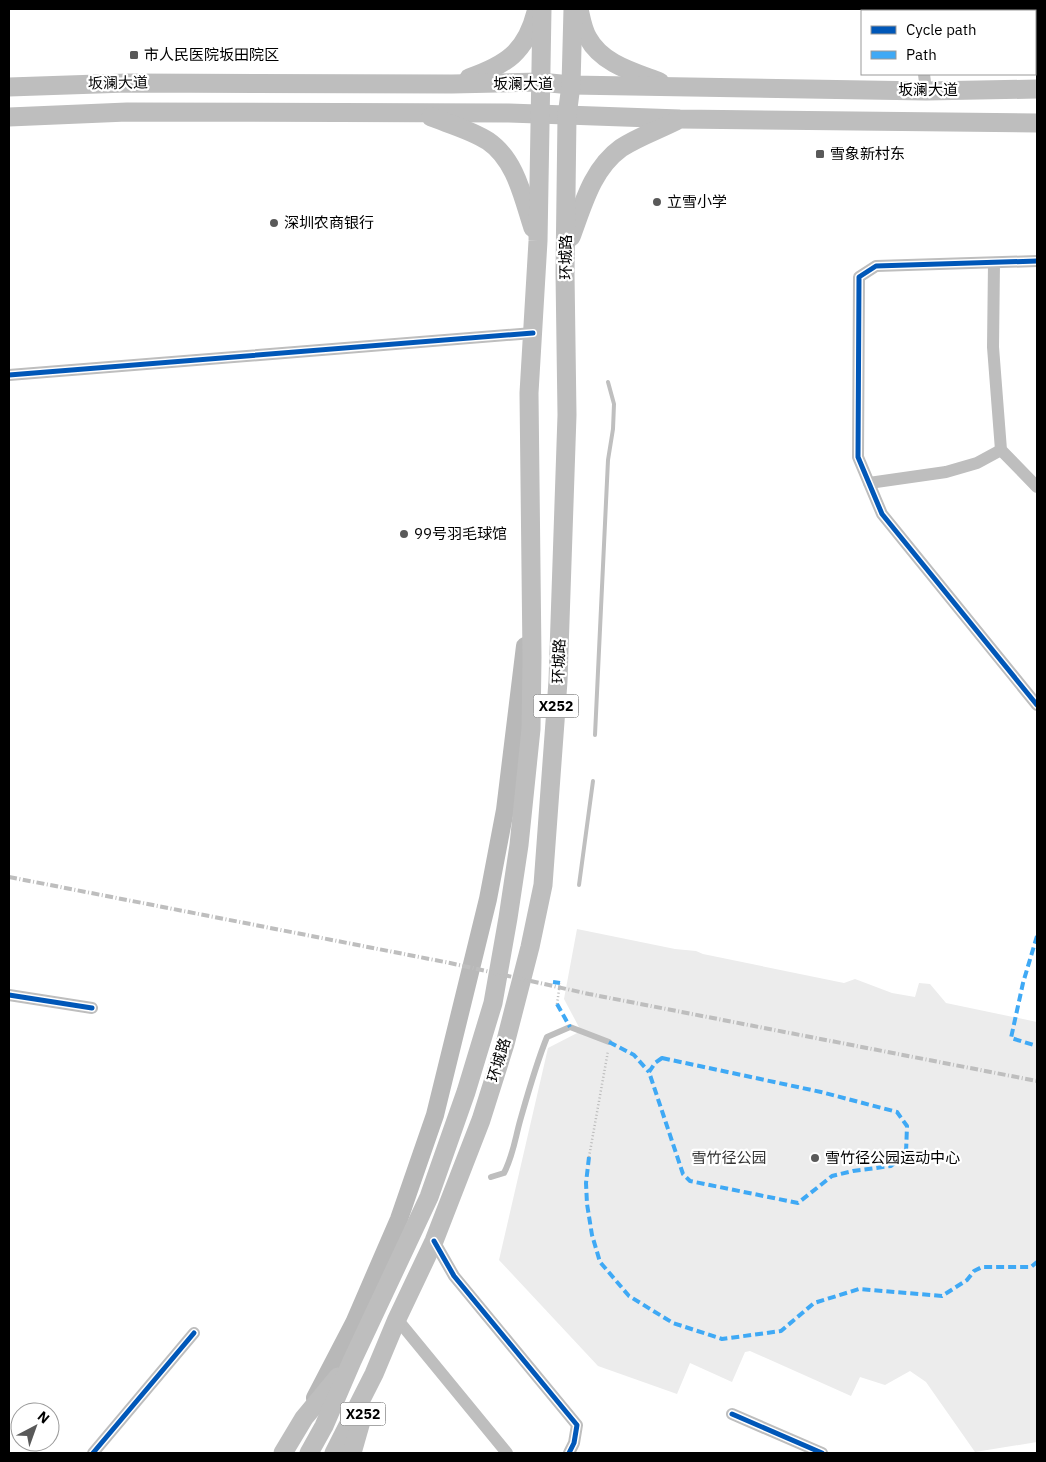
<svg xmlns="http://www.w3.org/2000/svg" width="1046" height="1462" viewBox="0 0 1046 1462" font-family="'IBM Plex Sans','Noto Sans SC',sans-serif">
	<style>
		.green { fill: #ececec }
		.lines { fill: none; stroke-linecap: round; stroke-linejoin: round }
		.stream { stroke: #bfbfbf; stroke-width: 4 }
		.path { stroke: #b9b9b9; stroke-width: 2.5; stroke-dasharray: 1 2.5; stroke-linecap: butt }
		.lane { stroke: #bebebe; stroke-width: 6 }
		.street { stroke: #bebebe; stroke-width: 12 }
		.secondary { stroke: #b8b8b8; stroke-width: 18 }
		.primary { stroke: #bebebe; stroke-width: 19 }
		.rail { stroke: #bebebe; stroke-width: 4; stroke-dasharray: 8 2.5 1 2.5; stroke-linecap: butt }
		.quiet { stroke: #3fa9f5; stroke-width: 4; stroke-dasharray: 8 4; stroke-linecap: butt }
		.cycleway-casing { stroke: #fff; stroke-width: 8 }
		.cycleway { stroke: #0057b8; stroke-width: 5 }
		.poi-dot { fill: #595959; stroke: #fff; stroke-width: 2 }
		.labels { text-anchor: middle; stroke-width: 4.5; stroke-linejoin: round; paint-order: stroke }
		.shield { fill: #fff; stroke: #4c4c4c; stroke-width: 1 }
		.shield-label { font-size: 14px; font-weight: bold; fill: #000 }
		.poi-label { font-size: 15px; fill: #000; stroke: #fff; text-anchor: start }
		.street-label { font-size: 15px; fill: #000; stroke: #fff }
		.park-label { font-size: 15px; fill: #333; stroke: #fff }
	</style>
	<rect width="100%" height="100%" fill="#fff"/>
	<polygon class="green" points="577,929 675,949 696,951 703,954 844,983 855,979 892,993 915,997 919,983 930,984 946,1003 1037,1022 1037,1442 975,1452 926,1382 910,1371 885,1385 860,1377 851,1396 750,1351 745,1352 732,1382 690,1363 677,1394 598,1366 499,1260 548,1048 581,1031 564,999"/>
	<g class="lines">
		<g class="stream">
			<polyline points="595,735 608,460 613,429 614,404 608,382"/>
			<polyline points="579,885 593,781"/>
		</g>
		<g class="path">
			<polyline points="557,1004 560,983"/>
			<polyline points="589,1157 608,1051"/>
		</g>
		<path class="lane" d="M491 1177 504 1173C513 1156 515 1139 520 1121 528 1093 536 1064 547 1037L570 1027 609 1042"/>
		<g class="street">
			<polyline points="915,9 915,11"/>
			<polyline points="924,74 926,91"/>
			<polyline points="1037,261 876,266 859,277 858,457 882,514 1037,705"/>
			<polyline points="994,263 993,347 1001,450 1037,487"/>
			<polyline points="9,375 533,333"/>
			<polyline points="869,483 946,472 977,463 1001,450"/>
			<polyline points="9,995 92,1008"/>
			<polyline points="434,1241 454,1276 577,1425 574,1443 569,1453"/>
			<polyline points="397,1319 507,1453"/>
			<polyline points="732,1414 822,1453"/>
			<polyline points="93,1453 194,1333"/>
		</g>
		<polyline class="secondary" points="315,1398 354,1323 399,1219 435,1115 488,899 505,810 525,646"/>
		<g class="primary">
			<path d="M579 9C581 18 583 30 588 38 602 64 634 72 660 82"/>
			<path d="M469 78C506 65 526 52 536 12"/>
			<polyline points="9,87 127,83 452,84 540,82 571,85 926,91 1037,89"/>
			<polyline points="9,117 127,112 509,113 680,119 1037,123"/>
			<path d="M431 117C449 124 471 130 488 141 516 160 523 198 533 228"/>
			<path d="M571 237C583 205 592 169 621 148 638 137 658 130 676 121"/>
			<polyline points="283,1453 304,1418 338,1377"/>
			<polyline points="309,1453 324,1426 352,1361 429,1197 466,1092 493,1003 508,918 519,845 531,729 532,657 529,393 538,241 542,9"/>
			<polyline points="334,1453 374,1374 397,1319 434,1241 481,1120 505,1044 530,947 543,885 558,681 567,415 565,273 567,116 571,85 573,9"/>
			<polyline points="352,1453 364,1411"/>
		</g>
		<polyline class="rail" points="9,877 450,963 589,994 1037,1081"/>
		<g class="quiet">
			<polyline points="1037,936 1023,983 1011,1038 1037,1046"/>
			<polyline points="553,982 560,983"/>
			<polyline points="557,1004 570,1027"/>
			<polyline points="609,1042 634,1055 649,1072"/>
			<polygon points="662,1058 821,1092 897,1112 907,1126 906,1153 891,1166 853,1171 832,1176 798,1203 690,1181 683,1174 649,1072 655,1063"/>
			<polyline points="589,1157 586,1183 587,1204 592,1235 600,1262 629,1296 673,1323 722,1339 781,1331 814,1303 859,1289 942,1296 967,1280 974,1271 982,1267 1031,1267 1037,1262"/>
		</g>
		<g class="cycleway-casing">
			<g id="cycleway">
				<polyline points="1037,261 876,266 859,277 858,457 882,514 1037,705"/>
				<polyline points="9,375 533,333"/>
				<polyline points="9,995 92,1008"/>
				<polyline points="434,1241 454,1276 577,1425 574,1443 569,1453"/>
				<polyline points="732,1414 822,1453"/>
				<polyline points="93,1453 194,1333"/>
			</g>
		</g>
		<use href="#cycleway" class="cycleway"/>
	</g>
	<g class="poi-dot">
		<rect x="129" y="50" width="10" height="10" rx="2.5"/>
		<rect x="815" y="149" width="10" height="10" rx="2.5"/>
		<circle cx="657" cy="202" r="5"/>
		<circle cx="274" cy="223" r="5"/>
		<circle cx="404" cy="534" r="5"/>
		<circle cx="815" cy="1158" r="5"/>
	</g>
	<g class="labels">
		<g class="shield">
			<rect x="533.5" y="694.5" width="45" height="23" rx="4"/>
			<rect x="340.5" y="1402.5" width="45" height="23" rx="4"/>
		</g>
		<g class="shield-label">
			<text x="556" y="711">X252</text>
			<text x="363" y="1419">X252</text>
		</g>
		<g class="poi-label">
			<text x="144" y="60">市人民医院坂田院区</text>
			<text x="830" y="159">雪象新村东</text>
			<text x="667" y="207">立雪小学</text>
			<text x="284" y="228">深圳农商银行</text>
			<text x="414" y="539">99号羽毛球馆</text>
			<text x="825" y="1163">雪竹径公园运动中心</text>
		</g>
		<g class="street-label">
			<text transform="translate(118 83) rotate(-1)" y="5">坂澜大道</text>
			<text x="523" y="89">坂澜大道</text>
			<text x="928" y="95">坂澜大道</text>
			<text transform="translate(566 257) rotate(-90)" y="5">环城路</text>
			<text transform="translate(559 661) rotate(-88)" y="5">环城路</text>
			<text transform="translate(499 1060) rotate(-73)" y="5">环城路</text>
		</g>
		<g class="park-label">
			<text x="729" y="1163">雪竹径公园</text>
		</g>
	</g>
	<rect width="1046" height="1462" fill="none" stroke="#000000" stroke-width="20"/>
	<rect x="861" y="10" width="175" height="65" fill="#ffffff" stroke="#999999"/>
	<rect x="871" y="26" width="25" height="8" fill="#0057b8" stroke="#999999"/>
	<text x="906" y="35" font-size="15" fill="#000000">Cycle path</text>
	<rect x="871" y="51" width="25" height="8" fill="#3fa9f5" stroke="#999999"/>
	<text x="906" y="60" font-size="15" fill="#000000">Path</text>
	<g transform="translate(35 1427) rotate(41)"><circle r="24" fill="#ffffff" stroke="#999999"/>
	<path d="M0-4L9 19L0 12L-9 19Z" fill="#595959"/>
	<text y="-8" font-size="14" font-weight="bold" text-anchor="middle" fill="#000000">N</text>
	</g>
</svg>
